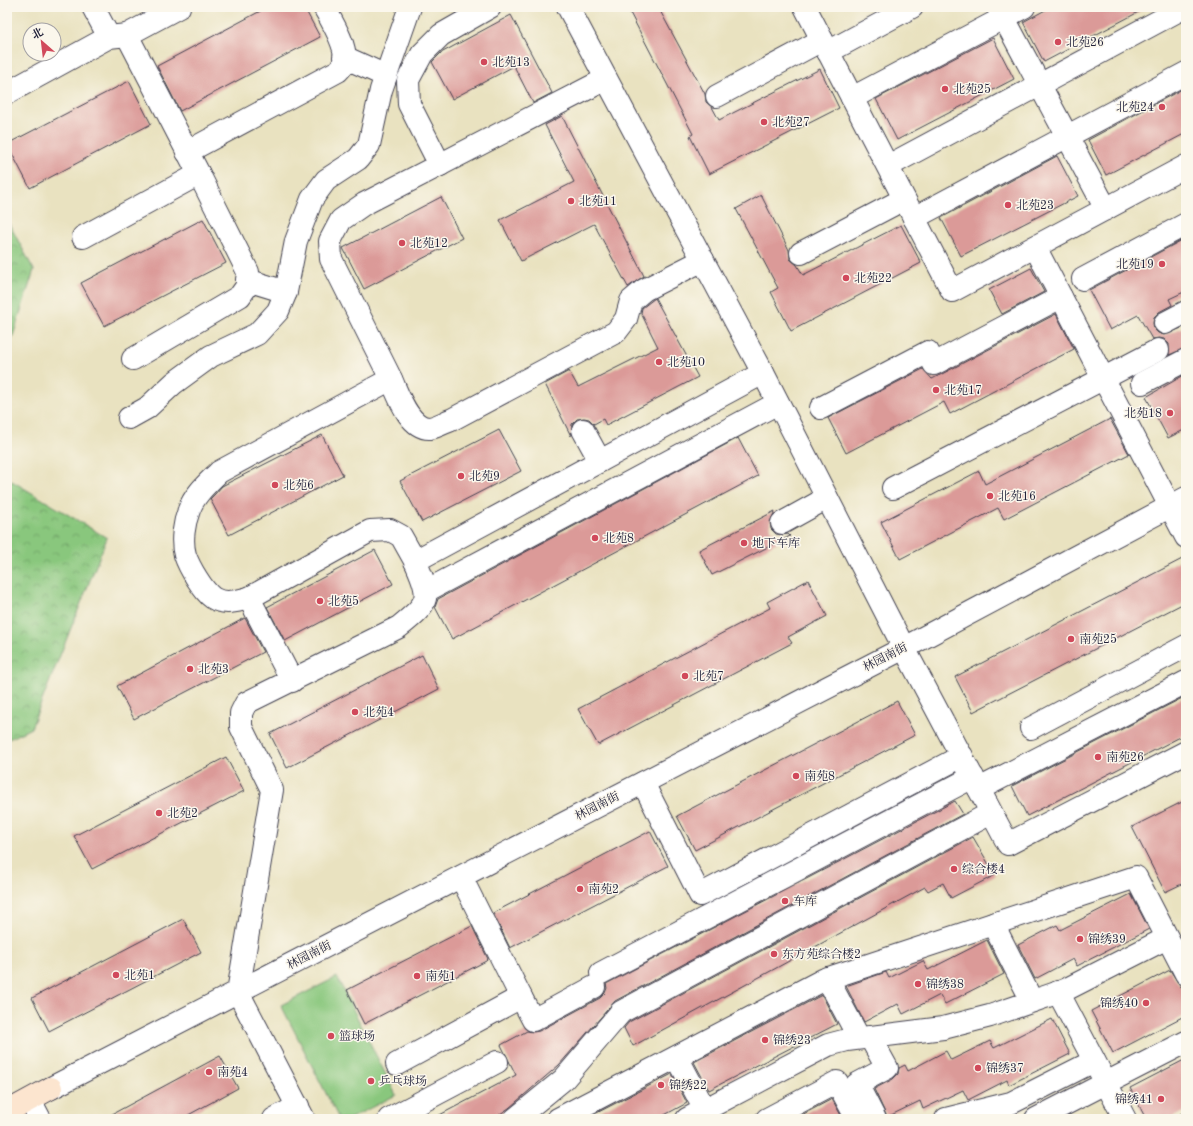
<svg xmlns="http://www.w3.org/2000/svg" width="1193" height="1126" viewBox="0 0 1193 1126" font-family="'Old Standard TT','Noto Serif SC',serif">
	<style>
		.park { fill: url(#park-crowns); stroke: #56745c }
		.garden { fill: #89c77d; stroke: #56745c }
		.building { fill: #db9a98 }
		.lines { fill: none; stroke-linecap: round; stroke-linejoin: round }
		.minor-casing { stroke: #403f4f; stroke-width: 24 }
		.secondary-casing { stroke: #403f4f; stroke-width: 24 }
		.minor { stroke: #fff; stroke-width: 22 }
		.secondary { stroke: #fce5cf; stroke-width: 22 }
		.poi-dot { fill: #d1495b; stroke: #fbf7ec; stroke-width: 1.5 }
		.labels { text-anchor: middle; stroke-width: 3; stroke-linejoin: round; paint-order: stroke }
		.poi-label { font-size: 12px; fill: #22223b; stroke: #fbf7ec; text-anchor: start }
		.street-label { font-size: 12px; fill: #22223b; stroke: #fbf7ec }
	</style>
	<defs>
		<pattern id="park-crowns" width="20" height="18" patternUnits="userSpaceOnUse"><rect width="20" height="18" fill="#89c77d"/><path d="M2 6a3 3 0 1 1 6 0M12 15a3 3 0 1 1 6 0" fill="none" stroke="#70a168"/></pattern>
	</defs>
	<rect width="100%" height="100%" fill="#fbf7ec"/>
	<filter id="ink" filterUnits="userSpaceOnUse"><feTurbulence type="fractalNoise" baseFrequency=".025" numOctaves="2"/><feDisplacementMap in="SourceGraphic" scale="8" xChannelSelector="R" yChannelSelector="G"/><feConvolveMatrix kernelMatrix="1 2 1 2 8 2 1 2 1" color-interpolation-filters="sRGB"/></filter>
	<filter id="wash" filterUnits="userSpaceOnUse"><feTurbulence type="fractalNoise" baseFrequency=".012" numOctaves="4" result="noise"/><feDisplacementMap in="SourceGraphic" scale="16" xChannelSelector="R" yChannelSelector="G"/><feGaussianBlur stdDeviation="0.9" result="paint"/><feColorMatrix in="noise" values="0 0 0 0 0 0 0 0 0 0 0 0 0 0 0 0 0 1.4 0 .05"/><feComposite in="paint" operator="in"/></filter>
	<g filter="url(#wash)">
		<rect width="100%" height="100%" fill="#e9e2c0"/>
		<g class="park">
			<polygon points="7,220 34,270 12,339 7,342"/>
			<polygon points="7,478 107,538 31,728 7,740"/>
		</g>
		<polygon class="garden" points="337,977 396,1095 349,1119 339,1119 281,1005"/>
		<g id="blocks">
			<g class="building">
				<polygon points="268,7 304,7 320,37 180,111 157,66"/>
				<polygon points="627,7 658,7 705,94 706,102 712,107 719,120 820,69 839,108 709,174 690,136 693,134"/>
				<polygon points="1051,7 1148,7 1044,62 1023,22"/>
				<polygon points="511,15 552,93 533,103 514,66 452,99 432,62 441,53"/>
				<polygon points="993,38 1014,79 897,140 876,99"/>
				<polygon points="129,81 151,124 30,188 7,144"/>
				<polygon points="1186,87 1186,133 1106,175 1088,140"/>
				<polygon points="562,116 644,276 628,287 594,224 521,261 500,220 574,182 545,125"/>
				<polygon points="1057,156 1078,196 961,256 941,218"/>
				<polygon points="761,195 789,250 790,259 797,265 803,275 901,225 921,263 791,331 771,292 778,288 736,209"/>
				<polygon points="441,197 462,238 364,289 343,248"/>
				<polygon points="203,219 226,263 104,326 81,283"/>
				<polygon points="1186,238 1186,291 1169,299 1172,305 1159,312 1154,317 1153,323 1154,329 1158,333 1164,335 1184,327 1186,331 1186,348 1169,355 1169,344 1164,339 1159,338 1152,339 1138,315 1110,330 1089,290"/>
				<polygon points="1031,268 1044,292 1002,314 989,290"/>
				<polygon points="655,298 698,377 606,425 603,419 594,424 589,419 584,418 577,419 572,424 571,436 545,384 569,371 578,387 658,347 641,313 642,308"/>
				<polygon points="1056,314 1074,349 950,414 944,402 846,453 828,418 923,369 932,379 940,375"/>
				<polygon points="1186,374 1186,429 1168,438 1146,397"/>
				<polygon points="1110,419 1129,454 1004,519 998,508 900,559 881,522 979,471 985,484"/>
				<polygon points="499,430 521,471 422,522 400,481"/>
				<polygon points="322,435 343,475 229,535 210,499 215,494 222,486"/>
				<polygon points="738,438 758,476 452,639 435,607 438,599"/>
				<polygon points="775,511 770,522 771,529 776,534 782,535 788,534 790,536 712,575 699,550"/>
				<polygon points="375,550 393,584 285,641 267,607"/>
				<polygon points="1186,557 1186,602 973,712 955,677"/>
				<polygon points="808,580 827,616 788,637 792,643 598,745 578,709 770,608 767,602"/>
				<polygon points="245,618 263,652 134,719 117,686"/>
				<polygon points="422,655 439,689 287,768 270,734"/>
				<polygon points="1186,696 1186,734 1027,816 1012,786"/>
				<polygon points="897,701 915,735 695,850 677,816"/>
				<polygon points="226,757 244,791 92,869 74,836"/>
				<polygon points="1186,800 1186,882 1165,892 1132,827"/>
				<polygon points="955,801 963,814 615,1001 559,1065 509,1108 497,1116 490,1119 432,1119 516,1075 501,1045 527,1031 533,1032 539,1031 600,998 605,993 607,988 606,984"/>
				<polygon points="650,831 668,866 510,948 493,913"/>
				<polygon points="973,837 995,875 951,898 943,883 928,891 925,887 633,1046 624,1028 629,1022"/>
				<polygon points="1131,894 1149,929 1077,966 1073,959 1035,979 1018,945 1057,925 1060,930"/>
				<polygon points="183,919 201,952 49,1031 32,998"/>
				<polygon points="472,926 488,959 486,961 364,1024 347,990"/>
				<polygon points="987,940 1004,974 945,1004 940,995 903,1014 898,1004 864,1022 846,986 886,972 889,978 923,961 928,970"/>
				<polygon points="1170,970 1186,995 1186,1015 1113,1053 1091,1011"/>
				<polygon points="822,995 837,1024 709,1090 694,1062"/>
				<polygon points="1052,1019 1070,1054 1009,1085 1007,1080 968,1100 963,1090 923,1109 920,1101 887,1117 874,1089 893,1079 898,1074 899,1068 905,1065 908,1071 946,1051 951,1060 990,1041 994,1048"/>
				<polygon points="220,1056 238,1088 181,1119 103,1119"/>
				<polygon points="1186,1059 1186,1111 1171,1119 1146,1119 1130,1088"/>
				<polygon points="672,1074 687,1103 657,1119 585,1119"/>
				<polygon points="832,1099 843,1119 794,1119"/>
			</g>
		</g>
	</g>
	<g filter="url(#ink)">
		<use href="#blocks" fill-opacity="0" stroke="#403f4f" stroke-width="1"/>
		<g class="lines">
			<g class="minor-casing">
				<g id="minor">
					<polyline points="93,7 109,37"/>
					<polyline points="568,7 763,373 904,648 1008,844 1186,752"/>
					<polyline points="805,7 952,291 1186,166"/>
					<polyline points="998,7 1106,209"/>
					<polyline points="828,52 912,7"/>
					<polyline points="344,57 386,76"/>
					<polyline points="7,93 109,37 127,35 179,7"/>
					<polyline points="717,96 822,40"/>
					<polyline points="852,98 1024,7"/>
					<path d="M187 152 338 71C340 69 343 66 344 63 349 49 331 20 324 7"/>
					<polyline points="440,165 409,104 408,80 422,54 441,35 490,7"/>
					<polyline points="888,166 1185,7"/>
					<polyline points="914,218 1186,73"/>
					<polyline points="83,237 199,174 127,35"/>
					<polyline points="1035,247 1186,537"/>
					<polyline points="801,253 904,199"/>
					<polyline points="1083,279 1186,224"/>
					<polyline points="247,280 286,292"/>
					<polyline points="1165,323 1186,312"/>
					<polyline points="133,359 240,296 247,286 248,272 199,174"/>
					<path d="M391 379C398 394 409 429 430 428 437 427 445 422 451 420L616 332 626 319 631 301 644 290 703 260"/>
					<polyline points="1142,383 1186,360"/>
					<polyline points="821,408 928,352 934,364 1061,297"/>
					<polyline points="129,418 147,408 174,383 211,356 257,334 278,311 286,292 296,241 312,199 326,180 358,159 369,145 381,90 410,7"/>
					<polyline points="583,430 600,461"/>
					<polyline points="893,488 1158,350"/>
					<polyline points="782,523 827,498"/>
					<path d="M415 561 401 536 390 530 370 531 249 598C238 601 224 605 213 598 203 591 189 567 185 555 181 541 184 523 189 510 194 495 208 483 219 472L391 379 331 259 330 241 341 220 364 204 606 79"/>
					<polyline points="426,591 778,403"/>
					<polyline points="249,598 292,681"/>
					<polyline points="1031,728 1186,646"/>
					<polyline points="643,783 700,895 962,756"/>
					<polyline points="979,789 1186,682"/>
					<polyline points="993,924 1032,1001"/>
					<polyline points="601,973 973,777"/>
					<polyline points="827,978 859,1038"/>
					<polyline points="1058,992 1125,1119"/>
					<polyline points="521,997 533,1020 594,987"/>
					<polyline points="870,1037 887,1068 857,1084 875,1119"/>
					<polyline points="677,1057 705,1110"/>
					<polyline points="397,1064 521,997 461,877"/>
					<polyline points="51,1088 904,648 1186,498"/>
					<polyline points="30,1100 40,1119"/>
					<polyline points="274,1119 298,1106"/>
					<path d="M304 1119 238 992 272 790 241 727V713L246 703 399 627C430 602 432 598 415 561L763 373"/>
					<polyline points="389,1119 497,1062"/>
					<polyline points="515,1119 564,1079 621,1012 991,813"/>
					<polyline points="558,1119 823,980 1136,877 1186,974"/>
					<polyline points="687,1119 828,1045 847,1040 943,1028 990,1016 1065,990 1167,938"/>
					<polyline points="767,1119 837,1082 857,1119"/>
					<polyline points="946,1119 1011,1103 1094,1061"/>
					<polyline points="1036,1119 1186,1042"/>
				</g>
			</g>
			<g class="secondary-casing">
				<polyline id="secondary" points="7,1112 51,1088"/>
			</g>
			<use href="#minor" class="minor"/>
			<use href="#secondary" class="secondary"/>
		</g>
	</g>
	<g class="poi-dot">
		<circle cx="1058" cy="42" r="4"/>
		<circle cx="484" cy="62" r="4"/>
		<circle cx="945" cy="89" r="4"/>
		<circle cx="1162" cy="107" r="4"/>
		<circle cx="764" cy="122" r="4"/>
		<circle cx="571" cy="201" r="4"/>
		<circle cx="1008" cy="205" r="4"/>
		<circle cx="402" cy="243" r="4"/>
		<circle cx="1162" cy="264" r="4"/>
		<circle cx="846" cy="278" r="4"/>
		<circle cx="659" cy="362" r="4"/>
		<circle cx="936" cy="390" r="4"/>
		<circle cx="1170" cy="413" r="4"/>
		<circle cx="461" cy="476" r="4"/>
		<circle cx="275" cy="485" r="4"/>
		<circle cx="990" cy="496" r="4"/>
		<circle cx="595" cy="538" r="4"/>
		<circle cx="744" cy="543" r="4"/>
		<circle cx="320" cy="601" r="4"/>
		<circle cx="1071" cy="639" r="4"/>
		<circle cx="190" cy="669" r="4"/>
		<circle cx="685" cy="676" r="4"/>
		<circle cx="355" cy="712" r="4"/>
		<circle cx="1098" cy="757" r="4"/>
		<circle cx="796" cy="776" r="4"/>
		<circle cx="159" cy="813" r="4"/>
		<circle cx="954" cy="869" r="4"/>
		<circle cx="580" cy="889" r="4"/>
		<circle cx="785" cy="901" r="4"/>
		<circle cx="1080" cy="939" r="4"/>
		<circle cx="774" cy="954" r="4"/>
		<circle cx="116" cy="975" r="4"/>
		<circle cx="417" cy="976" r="4"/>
		<circle cx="918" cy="984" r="4"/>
		<circle cx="1146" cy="1003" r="4"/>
		<circle cx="331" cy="1036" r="4"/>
		<circle cx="765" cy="1040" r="4"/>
		<circle cx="978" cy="1068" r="4"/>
		<circle cx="209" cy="1072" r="4"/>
		<circle cx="371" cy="1081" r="4"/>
		<circle cx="661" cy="1085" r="4"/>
		<circle cx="1161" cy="1099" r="4"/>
	</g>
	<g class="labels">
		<g class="poi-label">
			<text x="1066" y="46">北苑26</text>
			<text x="492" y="66">北苑13</text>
			<text x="953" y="93">北苑25</text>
			<text x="1154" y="111" text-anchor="end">北苑24</text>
			<text x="772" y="126">北苑27</text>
			<text x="579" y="205">北苑11</text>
			<text x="1016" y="209">北苑23</text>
			<text x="410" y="247">北苑12</text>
			<text x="1154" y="268" text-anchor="end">北苑19</text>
			<text x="854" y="282">北苑22</text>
			<text x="667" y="366">北苑10</text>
			<text x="944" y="394">北苑17</text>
			<text x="1162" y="417" text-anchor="end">北苑18</text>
			<text x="469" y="480">北苑9</text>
			<text x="283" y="489">北苑6</text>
			<text x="998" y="500">北苑16</text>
			<text x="603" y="542">北苑8</text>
			<text x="752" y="547">地下车库</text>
			<text x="328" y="605">北苑5</text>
			<text x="1079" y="643">南苑25</text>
			<text x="198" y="673">北苑3</text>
			<text x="693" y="680">北苑7</text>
			<text x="363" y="716">北苑4</text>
			<text x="1106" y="761">南苑26</text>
			<text x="804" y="780">南苑8</text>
			<text x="167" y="817">北苑2</text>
			<text x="962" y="873">综合楼4</text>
			<text x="588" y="893">南苑2</text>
			<text x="793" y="905">车库</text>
			<text x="1088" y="943">锦绣39</text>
			<text x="782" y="958">东方苑综合楼2</text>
			<text x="124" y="979">北苑1</text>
			<text x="425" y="980">南苑1</text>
			<text x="926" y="988">锦绣38</text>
			<text x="1138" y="1007" text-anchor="end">锦绣40</text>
			<text x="339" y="1040">篮球场</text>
			<text x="773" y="1044">锦绣23</text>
			<text x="986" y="1072">锦绣37</text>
			<text x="217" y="1076">南苑4</text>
			<text x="379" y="1085">乒乓球场</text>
			<text x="669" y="1089">锦绣22</text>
			<text x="1153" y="1103" text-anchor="end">锦绣41</text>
		</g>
		<g class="street-label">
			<text transform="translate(885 657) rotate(-27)" y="4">林园南街</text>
			<text transform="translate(597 806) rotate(-27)" y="4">林园南街</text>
			<text transform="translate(309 955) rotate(-27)" y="4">林园南街</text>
		</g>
	</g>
	<rect width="1193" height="1126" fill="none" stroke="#fbf7ec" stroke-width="24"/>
	<g transform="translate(42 42) rotate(332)"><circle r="19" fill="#fbf7ec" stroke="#a4a2a5"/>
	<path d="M0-3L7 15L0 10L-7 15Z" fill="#d1495b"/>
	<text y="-6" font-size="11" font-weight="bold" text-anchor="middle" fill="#22223b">北</text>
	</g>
</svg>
